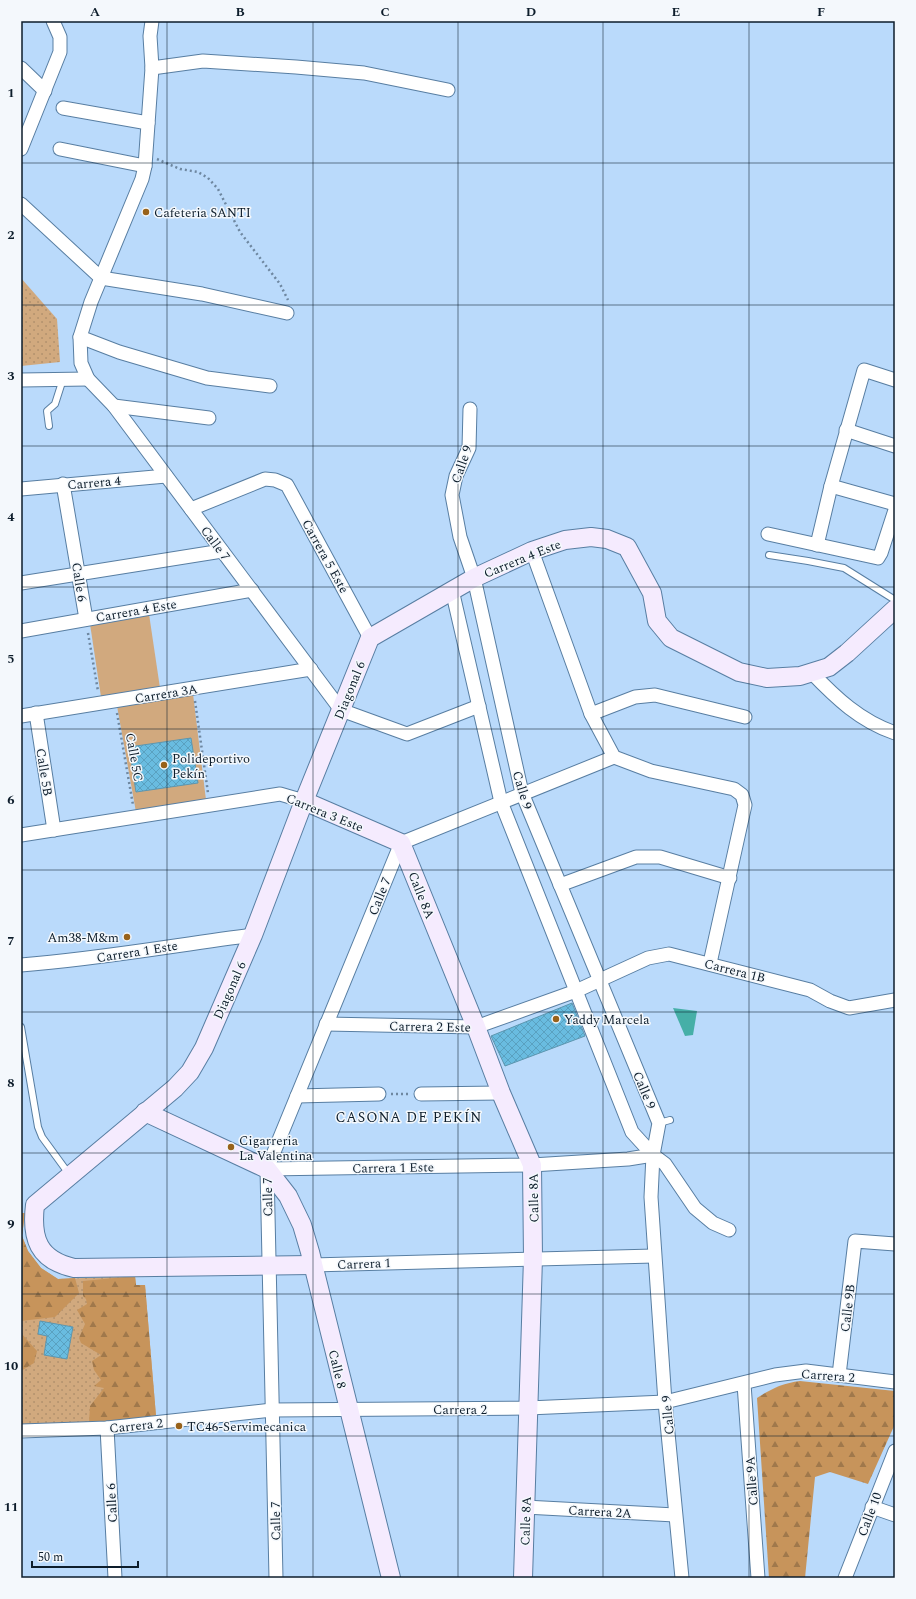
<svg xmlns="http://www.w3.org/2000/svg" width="916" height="1599" viewBox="0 0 916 1599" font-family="Spectral,serif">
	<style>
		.grass { fill: url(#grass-dots) }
		.forest { fill: url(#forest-firs) }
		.park { fill: #d1a97e }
		.water { fill: #46afa7 }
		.building { fill: url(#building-cross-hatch); stroke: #5d96af }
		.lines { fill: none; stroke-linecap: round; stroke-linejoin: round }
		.lane-casing { stroke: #587ea2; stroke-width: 8 }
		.street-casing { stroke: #587ea2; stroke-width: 15 }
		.secondary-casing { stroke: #587ea2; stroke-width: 20 }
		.path { stroke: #6e87a0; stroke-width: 2.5; stroke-dasharray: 2 3; stroke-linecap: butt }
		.lane { stroke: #fff; stroke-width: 6 }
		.street { stroke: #fff; stroke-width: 13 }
		.secondary { stroke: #f5ebfe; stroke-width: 18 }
		.grid { fill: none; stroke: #0d1d2b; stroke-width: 1; stroke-opacity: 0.55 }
		.poi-dot { fill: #98621a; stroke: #f4f8fc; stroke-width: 1.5 }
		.labels { text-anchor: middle; stroke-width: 3; stroke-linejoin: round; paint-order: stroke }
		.poi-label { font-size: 13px; fill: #0d1d2b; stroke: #f4f8fc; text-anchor: start }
		.street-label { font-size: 13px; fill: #0d1d2b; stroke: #f4f8fc }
		.neighbourhood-label { font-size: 14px; letter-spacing: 1px; fill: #0d1d2b; stroke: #f4f8fc }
		.neatline { fill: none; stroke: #0d1d2b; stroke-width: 1.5 }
		.grid-label { font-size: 13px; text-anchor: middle; font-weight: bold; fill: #0d1d2b }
	</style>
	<defs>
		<pattern id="grass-dots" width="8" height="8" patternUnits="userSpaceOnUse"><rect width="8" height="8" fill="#d1a97e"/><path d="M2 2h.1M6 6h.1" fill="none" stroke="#b2916d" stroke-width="1.8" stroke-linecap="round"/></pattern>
		<pattern id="forest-firs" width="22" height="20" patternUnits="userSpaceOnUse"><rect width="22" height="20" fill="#c7945b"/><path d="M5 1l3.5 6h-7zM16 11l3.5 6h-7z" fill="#a0784b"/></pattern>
		<pattern id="building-cross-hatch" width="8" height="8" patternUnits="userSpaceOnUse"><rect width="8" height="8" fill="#69bce0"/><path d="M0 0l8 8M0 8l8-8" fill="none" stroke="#5aa1c0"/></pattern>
	</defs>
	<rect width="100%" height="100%" fill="#badafb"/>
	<g class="grass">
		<polygon points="21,278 57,319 60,362 21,366"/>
		<polygon points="21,1213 25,1213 22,1236 28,1251 41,1268 58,1279 135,1276 136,1285 145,1285 156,1416 106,1422 21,1425"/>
	</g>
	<g class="forest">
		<polygon points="21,1213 25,1213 22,1236 28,1251 41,1268 58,1279 75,1278 79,1293 55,1317 21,1321"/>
		<polygon points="135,1276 136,1285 145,1285 156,1416 106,1422 89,1423 90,1406 104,1388 94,1386 101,1380 94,1370 92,1361 101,1355 81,1343 79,1338 85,1324 77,1310 87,1304 86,1299 83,1296 83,1281"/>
		<polygon points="21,1333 37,1351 34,1363 21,1371"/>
		<path d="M800 1381 895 1391V1424L868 1484 830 1472 815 1477 805 1578H769L757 1398C771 1389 783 1383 800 1381Z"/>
	</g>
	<g class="park">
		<polygon points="149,614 160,688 101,697 90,624"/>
		<polygon points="193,694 206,800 136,812 117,706"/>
	</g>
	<polygon class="water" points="673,1008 697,1011 693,1035 685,1036"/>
	<g class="building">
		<polygon points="191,738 198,783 136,792 129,747"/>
		<polygon points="572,1003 585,1036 505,1066 491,1036"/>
		<polygon points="40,1321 73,1327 67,1359 44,1355 47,1336 38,1334"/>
	</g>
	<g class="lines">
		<g class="lane-casing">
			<g id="lane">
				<polyline points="49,426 47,411 55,404 63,379"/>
				<polyline points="769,555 808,561 844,568 895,600"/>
				<polyline points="21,1027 38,1127 42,1137 69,1174"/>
				<polyline points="659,1123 670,1120"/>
			</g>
		</g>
		<g class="street-casing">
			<g id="street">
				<polyline points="152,21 150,36 152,68 145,166 142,179 91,302 80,337 81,363 88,379 114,406 341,710 407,734 479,706"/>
				<polyline points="21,68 45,91"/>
				<polyline points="152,68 203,61 296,67 364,73 448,90"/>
				<polyline points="63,108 148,123"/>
				<polyline points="21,149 60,52 60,37 53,21"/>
				<polyline points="60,149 145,166"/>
				<polyline points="21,204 101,278 202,294 287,313"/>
				<polyline points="80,337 119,352 207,378 270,386"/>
				<polyline points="21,380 88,379"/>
				<polyline points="114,406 209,418"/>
				<polyline points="470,409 469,448 456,476 452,495 460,537 474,578 522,793 659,1123 653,1155 651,1197 665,1402 682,1578"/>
				<polyline points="846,430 895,446"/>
				<polyline points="63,484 86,619"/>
				<polyline points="831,486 895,504"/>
				<polyline points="21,489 166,476"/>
				<polyline points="191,509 265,479 275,480 287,485 370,638"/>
				<polyline points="768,534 878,558 881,553 895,510"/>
				<polyline points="817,545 831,486 864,370 895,380"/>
				<polyline points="532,551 591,714 614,757 651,771 734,789 742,795 745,805 710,963"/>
				<polyline points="21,583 222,551"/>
				<polyline points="452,590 501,802 632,1132 653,1155 665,1164 695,1208 713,1223 729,1230"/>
				<polyline points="21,631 252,590"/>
				<path d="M811 672C836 698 860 721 895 733"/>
				<polyline points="36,713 54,830"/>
				<polyline points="591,714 635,697 655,695 745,717"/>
				<polyline points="21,716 311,669"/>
				<polyline points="21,835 280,794 304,801"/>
				<polyline points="560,885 636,857 660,857 730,878"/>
				<path d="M21 965C99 959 176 945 253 935"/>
				<polyline points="326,1024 476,1027 576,991 648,958 669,954 810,990 830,1001 849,1008 895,1000"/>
				<polyline points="421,1094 501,1093"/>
				<polyline points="297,1096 379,1094"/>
				<polyline points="267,1169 532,1165 628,1159 653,1155"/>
				<polyline points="312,1265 654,1256"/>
				<polyline points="839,1375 855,1241 895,1244"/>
				<polyline points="744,1384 758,1578"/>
				<polyline points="107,1428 115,1578"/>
				<polyline points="21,1431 107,1428 272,1410 528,1408 665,1402 775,1375 806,1371 895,1382"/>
				<polyline points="525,1507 675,1515"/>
				<polyline points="872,1507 895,1515"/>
				<polyline points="276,1578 267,1169 401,843 614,757"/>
				<polyline points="845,1578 895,1451"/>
			</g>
		</g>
		<g class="secondary-casing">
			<g id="secondary">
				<polyline points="304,801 401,843 476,1027 501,1093 532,1165 533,1258 523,1578"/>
				<polyline points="145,1112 267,1169 288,1196 302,1225 310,1252 391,1578"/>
				<path d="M312 1265 74 1268C38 1260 31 1238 35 1205L175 1088 190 1072 204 1048 253 935 304 801 370 638 474 578 532 551 565 540 591 537 607 539 627 547 652 593 657 621 671 638 739 672 767 678 800 676 829 667 847 653 895 609"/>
			</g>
		</g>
		<g class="path">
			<polyline points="157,159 180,169 198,172 208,178 218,189 240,232 280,284 288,300"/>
			<polyline points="88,633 98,691"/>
			<polyline points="195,701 208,793"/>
			<polyline points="117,713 133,805"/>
			<polyline points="391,1094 408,1094"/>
		</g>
		<use href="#lane" class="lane"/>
		<use href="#street" class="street"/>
		<use href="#secondary" class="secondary"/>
	</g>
	<path class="grid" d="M167 21V1578M313 21V1578M458 21V1578M603 21V1578M749 21V1578M21 163H895M21 305H895M21 446H895M21 587H895M21 729H895M21 870H895M21 1012H895M21 1153H895M21 1294H895M21 1436H895"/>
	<g class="poi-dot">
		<circle cx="146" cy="212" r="4"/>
		<circle cx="164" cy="765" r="4"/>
		<circle cx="127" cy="937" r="4"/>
		<circle cx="556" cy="1019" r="4"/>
		<circle cx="231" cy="1147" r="4"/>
		<circle cx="179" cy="1426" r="4"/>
	</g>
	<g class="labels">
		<g class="poi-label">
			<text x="154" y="217">Cafeteria SANTI</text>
			<text x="172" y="763">Polideportivo<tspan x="172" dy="15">Pekín</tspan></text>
			<text x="119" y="942" text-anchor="end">Am38-M&amp;m</text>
			<text x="564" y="1024">Yaddy Marcela</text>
			<text x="239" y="1145">Cigarreria<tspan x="239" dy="15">La Valentina</tspan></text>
			<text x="187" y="1431">TC46-Servimecanica</text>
		</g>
		<g class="street-label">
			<text transform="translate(461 464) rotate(-71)" y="5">Calle 9</text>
			<text transform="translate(94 482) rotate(-5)" y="5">Carrera 4</text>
			<text transform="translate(216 543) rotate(53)" y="5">Calle 7</text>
			<text transform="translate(326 556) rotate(61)" y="5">Carrera 5 Este</text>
			<text transform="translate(522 558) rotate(-22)" y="5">Carrera 4 Este</text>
			<text transform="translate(80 582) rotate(81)" y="5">Calle 6</text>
			<text transform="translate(136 610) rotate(-10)" y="5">Carrera 4 Este</text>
			<text transform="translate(349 690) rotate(-68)" y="5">Diagonal 6</text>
			<text transform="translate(166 693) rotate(-9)" y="5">Carrera 3A</text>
			<text transform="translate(135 757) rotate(80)" y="5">Calle 5C</text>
			<text transform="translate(45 772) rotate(81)" y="5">Calle 5B</text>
			<text transform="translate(523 790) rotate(73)" y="5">Calle 9</text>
			<text transform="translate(325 812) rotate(22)" y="5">Carrera 3 Este</text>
			<text transform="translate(422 895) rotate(68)" y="5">Calle 8A</text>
			<text transform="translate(379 896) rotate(-68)" y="5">Calle 7</text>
			<text transform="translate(137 951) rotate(-9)" y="5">Carrera 1 Este</text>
			<text transform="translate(735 970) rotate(14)" y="5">Carrera 1B</text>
			<text transform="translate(229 990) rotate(-66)" y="5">Diagonal 6</text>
			<text transform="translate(430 1026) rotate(1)" y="5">Carrera 2 Este</text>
			<text transform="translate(645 1090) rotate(67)" y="5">Calle 9</text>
			<text transform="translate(393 1167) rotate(-1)" y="5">Carrera 1 Este</text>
			<text transform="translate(267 1197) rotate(-91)" y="5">Calle 7</text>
			<text transform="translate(533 1198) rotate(-91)" y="5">Calle 8A</text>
			<text transform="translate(364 1263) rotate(-2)" y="5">Carrera 1</text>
			<text transform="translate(847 1308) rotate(-83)" y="5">Calle 9B</text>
			<text transform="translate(338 1369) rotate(76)" y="5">Calle 8</text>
			<text transform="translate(828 1375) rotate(4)" y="5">Carrera 2</text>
			<text x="460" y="1414">Carrera 2</text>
			<text transform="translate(667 1415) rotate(-95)" y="5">Calle 9</text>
			<text transform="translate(136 1425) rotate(-6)" y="5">Carrera 2</text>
			<text transform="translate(751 1481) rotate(-94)" y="5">Calle 9A</text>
			<text transform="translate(111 1503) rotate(-93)" y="5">Calle 6</text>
			<text transform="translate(600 1511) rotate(3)" y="5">Carrera 2A</text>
			<text transform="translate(869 1514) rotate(-69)" y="5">Calle 10</text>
			<text transform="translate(275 1521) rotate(-91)" y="5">Calle 7</text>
			<text transform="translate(525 1521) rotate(-88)" y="5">Calle 8A</text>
		</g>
		<g class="neighbourhood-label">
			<text x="409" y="1122">CASONA DE PEKÍN</text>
		</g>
	</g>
	<rect width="916" height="1599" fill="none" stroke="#f4f8fc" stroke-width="44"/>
	<path d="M32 1561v6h106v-6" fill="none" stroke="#0d1d2b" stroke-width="2"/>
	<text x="38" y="1561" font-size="12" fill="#0d1d2b" stroke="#f4f8fc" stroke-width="3" paint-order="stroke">50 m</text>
	<rect x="22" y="22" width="872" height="1555" class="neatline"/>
	<g class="grid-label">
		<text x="95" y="16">A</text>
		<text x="240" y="16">B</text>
		<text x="385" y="16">C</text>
		<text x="531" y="16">D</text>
		<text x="676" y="16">E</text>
		<text x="821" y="16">F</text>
		<text x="11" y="97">1</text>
		<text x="11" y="239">2</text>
		<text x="11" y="380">3</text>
		<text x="11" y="521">4</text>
		<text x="11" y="663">5</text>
		<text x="11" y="804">6</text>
		<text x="11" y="945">7</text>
		<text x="11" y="1087">8</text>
		<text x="11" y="1228">9</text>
		<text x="11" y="1370">10</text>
		<text x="11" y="1511">11</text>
	</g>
</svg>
